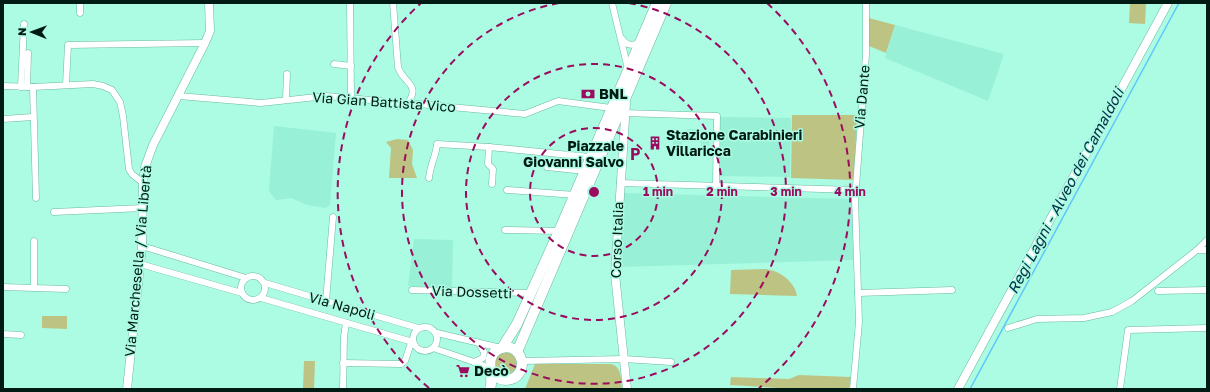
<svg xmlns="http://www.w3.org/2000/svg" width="1210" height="392" viewBox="0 0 1210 392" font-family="'Golos Text',sans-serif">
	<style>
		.built { fill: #98f1d6 }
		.green { fill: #bdc483 }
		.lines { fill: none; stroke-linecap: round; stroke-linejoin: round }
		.stream { stroke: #5fc6fa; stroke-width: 1.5 }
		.minor-casing { stroke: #6bb9a2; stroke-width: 7 }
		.tertiary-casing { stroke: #6bb9a2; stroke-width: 9 }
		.primary-casing { stroke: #6bb9a2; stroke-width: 11 }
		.minor { stroke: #fff; stroke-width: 6 }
		.tertiary { stroke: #fff; stroke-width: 8 }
		.primary { stroke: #fff; stroke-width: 10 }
		.ring { fill: none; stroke: #990c5e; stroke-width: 2; stroke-dasharray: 7 5 }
		.labels { text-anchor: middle; stroke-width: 3; stroke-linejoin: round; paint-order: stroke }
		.poi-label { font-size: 14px; font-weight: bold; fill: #001b13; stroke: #acfbe3; text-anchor: start }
		.street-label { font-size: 14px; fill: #001b13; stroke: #acfbe3 }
		.water-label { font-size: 15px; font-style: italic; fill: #003045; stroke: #acfbe3 }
		.centre { fill: #990c5e; stroke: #acfbe3; stroke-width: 2 }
		.ring-label { font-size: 12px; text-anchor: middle; font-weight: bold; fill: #990c5e; stroke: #acfbe3; stroke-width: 3; stroke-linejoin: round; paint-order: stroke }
	</style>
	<rect width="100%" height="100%" fill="#acfbe3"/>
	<g class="built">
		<polygon points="895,25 1004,54 988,101 885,58"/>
		<polygon points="720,117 791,118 790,177 719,176"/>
		<polygon points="274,126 336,133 330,205 325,208 307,205 291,198 276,200 271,194 269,190"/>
		<polygon points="687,129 697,129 697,134 710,134 709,146 701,146 701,142 682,142 681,146 673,146 673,133 686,134"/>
		<polygon points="623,193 853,199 853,260 620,267"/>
		<polygon points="414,239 453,240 452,287 408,286"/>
	</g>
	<g class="green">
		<polygon points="1130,3 1146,3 1145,24 1129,23"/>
		<polygon points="869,18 895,25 886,53 869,46"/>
		<polygon points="792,115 857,115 854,180 791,178"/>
		<polygon points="397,139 408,140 413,150 412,164 417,178 389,178 391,148 386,142"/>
		<path d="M766 269C780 271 795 282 797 296L730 294 731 270Z"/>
		<polygon points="42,316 67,316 67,329 42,328"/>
		<circle cx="506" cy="363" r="11"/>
		<polygon points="304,361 315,361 314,388 303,388"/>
		<path d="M535 364H611C622 367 621 379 622 389H525Z"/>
		<polygon points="799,375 851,377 849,389 795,389 730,385 731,377 789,379"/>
	</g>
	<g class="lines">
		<polyline class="stream" points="970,389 1179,3"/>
		<g class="minor-casing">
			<g id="minor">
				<polyline points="80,3 80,13"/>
				<polyline points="350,3 351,98"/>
				<path d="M393 3 398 67C403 83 421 84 408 103"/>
				<polyline points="612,3 628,69"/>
				<path d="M622 39C626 45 633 47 639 42"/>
				<polyline points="334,64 351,66"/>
				<polyline points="66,85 68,45 205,43"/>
				<polyline points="3,86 33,87 93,84 103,86 112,90 120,102 123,116 129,169 132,174 143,183"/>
				<polyline points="21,87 24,24"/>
				<polyline points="27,87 28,53"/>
				<polyline points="33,87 36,198"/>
				<polyline points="179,96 261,103 326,96 381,101 398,106 408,103 525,114 558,101 611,108"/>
				<polyline points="286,99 287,74"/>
				<polyline points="624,113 717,116 716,186"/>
				<polyline points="3,119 33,117"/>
				<polyline points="547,167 585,171"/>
				<path d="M429 178C430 165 436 156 437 144L489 147"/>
				<polyline points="620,183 856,190"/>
				<polyline points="492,184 493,169 488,164 489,147 590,157"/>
				<polyline points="507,190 575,195"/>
				<polyline points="54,212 143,208"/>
				<polyline points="505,230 559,231"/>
				<polyline points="142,246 246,278"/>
				<polyline points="1197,250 1207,250"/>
				<polyline points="140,264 242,293"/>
				<circle cx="253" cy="288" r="12"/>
				<polyline points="265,283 418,328"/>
				<polyline points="3,287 66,289"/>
				<polyline points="34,287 34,241"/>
				<polyline points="412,290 531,293"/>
				<polyline points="1158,291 1207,290"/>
				<polyline points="858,293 952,290"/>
				<polyline points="261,298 413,342"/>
				<polyline points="326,301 333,217"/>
				<circle cx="425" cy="339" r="12"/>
				<polyline points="1008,328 1037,319 1084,318 1112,312 1132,301 1197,250 1207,240"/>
				<polyline points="437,333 501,348"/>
				<polyline points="3,334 21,335"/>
				<polyline points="433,348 480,364 491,370"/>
				<polyline points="522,361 624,359 671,362"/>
				<polyline points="474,362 483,358 484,352 480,345"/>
				<polyline points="343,363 401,364 405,361 411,343"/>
				<polyline points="343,389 344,337 346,323"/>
				<polyline points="853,389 859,322 855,199 866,55 866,3"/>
				<polyline points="1120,389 1128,330 1207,328"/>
			</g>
		</g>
		<g class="tertiary-casing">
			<g id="tertiary">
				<polyline points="626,103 615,274 627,389"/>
				<polyline points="127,389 142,246 143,183 145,167 153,145 205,43 210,31 209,3"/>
				<polyline points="958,389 1168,3"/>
			</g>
		</g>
		<g class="primary-casing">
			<g id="primary">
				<polyline points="502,348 517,324 559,231 657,3"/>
				<polyline points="517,352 666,3"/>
				<path d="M490 389C495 376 483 357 499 349 518 340 531 367 514 378 505 382 498 380 492 372"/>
			</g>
		</g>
		<use href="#minor" class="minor"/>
		<use href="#tertiary" class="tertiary"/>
		<use href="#primary" class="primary"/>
	</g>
	<g class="ring">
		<circle cx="594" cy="192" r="64"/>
		<circle cx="594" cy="192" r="128"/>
		<path d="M629 3A192 192 0 1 1 559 3"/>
		<path d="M429 388A256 256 0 0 1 421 3M767 3A256 256 0 0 1 759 388"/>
	</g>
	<defs>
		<g id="bank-bare" transform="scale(1.08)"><path d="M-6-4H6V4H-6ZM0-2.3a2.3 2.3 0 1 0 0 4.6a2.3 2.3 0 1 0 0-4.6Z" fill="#990c5e" stroke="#acfbe3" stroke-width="2.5" paint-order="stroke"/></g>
		<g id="building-bare" transform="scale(1.08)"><path d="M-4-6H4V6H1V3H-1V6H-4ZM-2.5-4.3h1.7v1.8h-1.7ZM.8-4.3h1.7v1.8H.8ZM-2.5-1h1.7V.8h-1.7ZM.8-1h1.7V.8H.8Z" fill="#990c5e" stroke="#acfbe3" stroke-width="2.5" paint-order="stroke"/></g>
		<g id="parking-bare" transform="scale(1.08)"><path d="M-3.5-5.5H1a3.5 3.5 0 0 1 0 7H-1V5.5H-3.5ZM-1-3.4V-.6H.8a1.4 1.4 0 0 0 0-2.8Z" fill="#990c5e" stroke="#acfbe3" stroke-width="2.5" paint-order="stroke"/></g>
		<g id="supermarket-bare" transform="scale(1.08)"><path d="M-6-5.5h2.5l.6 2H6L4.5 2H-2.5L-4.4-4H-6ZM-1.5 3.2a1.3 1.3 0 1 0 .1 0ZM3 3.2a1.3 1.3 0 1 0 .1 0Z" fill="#990c5e" stroke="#acfbe3" stroke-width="2.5" paint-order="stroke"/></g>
	</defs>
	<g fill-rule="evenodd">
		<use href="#bank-bare" x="588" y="94"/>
		<use href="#building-bare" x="655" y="143"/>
		<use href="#parking-bare" x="635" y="154"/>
		<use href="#supermarket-bare" x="463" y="371"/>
	</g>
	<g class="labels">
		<g class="poi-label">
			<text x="599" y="99">BNL</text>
			<text x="666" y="140">Stazione Carabinieri<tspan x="666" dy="16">Villaricca</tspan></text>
			<text x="624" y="151" text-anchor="end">Piazzale<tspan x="624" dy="16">Giovanni Salvo</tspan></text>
			<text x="474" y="376">Decò</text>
		</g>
		<g class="street-label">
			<text transform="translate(862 97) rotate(-85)" y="5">Via Dante</text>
			<text transform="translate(384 102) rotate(4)" y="5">Via Gian Battista Vico</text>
			<text transform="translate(617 240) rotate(-88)" y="5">Corso Italia</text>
			<text transform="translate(138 261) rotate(-85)" y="5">Via Marchesella / Via Libertà</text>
			<text transform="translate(472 292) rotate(2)" y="5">Via Dossetti</text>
			<text transform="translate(342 306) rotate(16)" y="5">Via Napoli</text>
		</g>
		<g class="water-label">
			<text transform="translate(1066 191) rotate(-62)" y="5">Regi Lagni - Alveo dei Camaldoli</text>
		</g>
	</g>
	<circle cx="594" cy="192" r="6" class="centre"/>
	<g class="ring-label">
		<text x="658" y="196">1 min</text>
		<text x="722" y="196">2 min</text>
		<text x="786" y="196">3 min</text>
		<text x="850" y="196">4 min</text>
	</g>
	<rect width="1210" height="392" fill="none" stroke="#001b13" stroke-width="8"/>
	<g transform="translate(32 32) rotate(271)" stroke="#acfbe3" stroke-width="3" paint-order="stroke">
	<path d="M0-3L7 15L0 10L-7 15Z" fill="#001b13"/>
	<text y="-6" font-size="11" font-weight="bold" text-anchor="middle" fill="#001b13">N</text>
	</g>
</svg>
